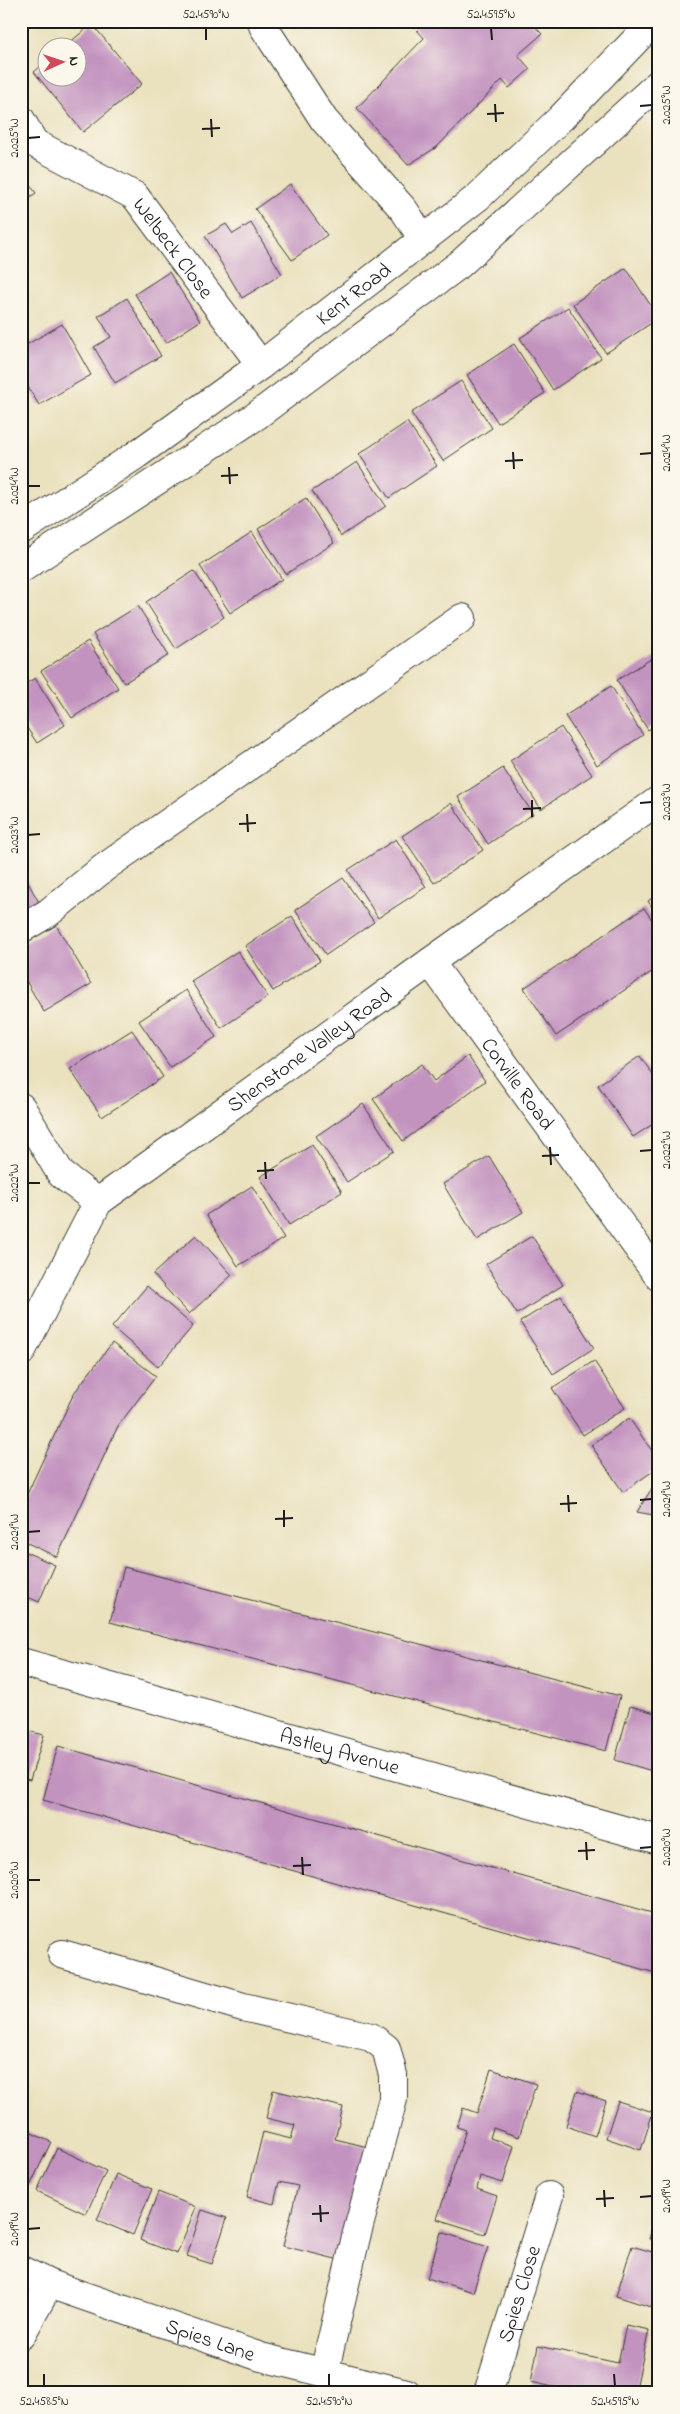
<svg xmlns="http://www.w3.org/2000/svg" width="680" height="2414" viewBox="0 0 680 2414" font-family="'Indie Flower',sans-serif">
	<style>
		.building { fill: #c293bf }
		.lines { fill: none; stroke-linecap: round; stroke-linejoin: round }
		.minor-casing { stroke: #3b3a34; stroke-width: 30 }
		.major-casing { stroke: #3b3a34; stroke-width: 30 }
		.minor { stroke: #fff; stroke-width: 28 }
		.major { stroke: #fff; stroke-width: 28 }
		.ticks { fill: none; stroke: #1c1c1c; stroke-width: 2 }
		.labels { text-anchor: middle; stroke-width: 4; stroke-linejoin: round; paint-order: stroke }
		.street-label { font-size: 21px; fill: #1c1c1c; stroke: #fbf7ec }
		.neatline { fill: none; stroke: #1c1c1c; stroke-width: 2 }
		.ticks-label { font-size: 12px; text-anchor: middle; fill: #1c1c1c }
	</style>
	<rect width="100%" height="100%" fill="#fbf7ec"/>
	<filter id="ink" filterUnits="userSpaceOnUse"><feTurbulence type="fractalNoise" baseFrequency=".02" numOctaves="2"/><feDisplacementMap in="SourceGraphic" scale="10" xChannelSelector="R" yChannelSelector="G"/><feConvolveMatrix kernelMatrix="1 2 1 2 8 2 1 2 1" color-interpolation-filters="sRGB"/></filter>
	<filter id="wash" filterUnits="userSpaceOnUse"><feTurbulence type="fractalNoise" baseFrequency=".0096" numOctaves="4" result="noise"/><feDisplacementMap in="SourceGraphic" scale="20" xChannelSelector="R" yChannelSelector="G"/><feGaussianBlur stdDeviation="1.12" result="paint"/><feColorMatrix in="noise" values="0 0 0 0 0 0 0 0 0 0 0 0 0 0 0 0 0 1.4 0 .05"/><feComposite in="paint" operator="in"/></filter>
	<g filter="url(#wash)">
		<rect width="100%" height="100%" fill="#eae1be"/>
		<g id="blocks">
			<g class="building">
				<polygon points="409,21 530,21 542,34 518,55 530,69 509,88 502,80 437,147 408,165 357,108 424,38"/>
				<polygon points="92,24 142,84 83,132 34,72 48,60 48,78 78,78 78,48 63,48"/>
				<polygon points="21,172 36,193 21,203"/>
				<polygon points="290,184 327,235 292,260 255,209"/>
				<polygon points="251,223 282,274 242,298 205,236 226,224 233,234"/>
				<polygon points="626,268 659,318 606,353 573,304"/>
				<polygon points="169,272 200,321 166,343 135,294"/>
				<polygon points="127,298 161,356 115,383 94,347 111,337 98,316"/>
				<polygon points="568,307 601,358 553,390 520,338"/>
				<polygon points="62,324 91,375 39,405 21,376 21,348"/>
				<polygon points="514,344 545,393 498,423 467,375"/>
				<polygon points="461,381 492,428 443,461 411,413"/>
				<polygon points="407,422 437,466 389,498 359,454"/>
				<polygon points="357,462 386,506 341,536 312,491"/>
				<polygon points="306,498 334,543 286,574 258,529"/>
				<polygon points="252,532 282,579 230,613 200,566"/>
				<polygon points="194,571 224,617 176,649 146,602"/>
				<polygon points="138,606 169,655 124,683 93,634"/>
				<polygon points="88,641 118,688 72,718 41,671"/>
				<polygon points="659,654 659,723 648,730 617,680"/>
				<polygon points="35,678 65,725 37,743 25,725 21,727 21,687"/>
				<polygon points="611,686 643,735 597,765 565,716"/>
				<polygon points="561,727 592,775 541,809 510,761"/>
				<polygon points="503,768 533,814 488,844 458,797"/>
				<polygon points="451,803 483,850 434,883 402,836"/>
				<polygon points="396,839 426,887 378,918 348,870"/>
				<polygon points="21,870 45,913 21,926"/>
				<polygon points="343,878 374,922 326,955 295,910"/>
				<polygon points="659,893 659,918 648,901"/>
				<polygon points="644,908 659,930 659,967 556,1036 524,988"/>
				<polygon points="292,916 320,961 273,991 245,946"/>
				<polygon points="56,925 91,984 44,1012 21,972 21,945"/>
				<polygon points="238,951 268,997 221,1028 191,981"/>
				<polygon points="186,990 216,1037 170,1067 139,1021"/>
				<polygon points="132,1030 163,1077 102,1117 70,1069"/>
				<polygon points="468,1056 485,1081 403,1141 373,1099 422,1064 434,1081"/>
				<polygon points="640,1056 659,1084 659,1120 633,1137 598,1085"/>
				<polygon points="363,1104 394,1151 347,1182 316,1136"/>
				<polygon points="312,1145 342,1192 289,1225 260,1177"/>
				<polygon points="489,1156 523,1212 477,1240 443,1184"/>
				<polygon points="252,1186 284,1238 238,1266 206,1215"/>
				<polygon points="196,1235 232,1275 189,1314 153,1274"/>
				<polygon points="532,1236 563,1285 517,1314 486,1264"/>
				<polygon points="147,1286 193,1326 158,1367 112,1327"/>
				<polygon points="561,1296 594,1348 553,1374 520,1322"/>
				<polygon points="112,1343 156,1376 118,1426 57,1557 21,1540 21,1507 74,1393"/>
				<polygon points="594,1361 625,1408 583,1435 552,1388"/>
				<polygon points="629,1418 659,1461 659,1467 623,1492 591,1445"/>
				<polygon points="659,1477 659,1516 637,1512"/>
				<polygon points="21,1550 55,1565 39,1602 21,1594"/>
				<polygon points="124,1567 620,1696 606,1751 110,1622"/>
				<polygon points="630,1706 659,1714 659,1773 615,1760"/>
				<polygon points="21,1729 44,1735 30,1780 21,1778"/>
				<polygon points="58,1746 659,1915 659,1974 43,1800"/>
				<polygon points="491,2069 536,2084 519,2137 493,2128 490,2138 514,2146 503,2183 480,2176 477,2189 497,2196 485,2234 437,2219 466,2130 457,2127 463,2108 477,2113"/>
				<polygon points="273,2090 343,2107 335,2139 368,2147 340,2260 283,2246 298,2186 279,2182 274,2204 247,2197 263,2132 291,2139 295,2125 266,2118"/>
				<polygon points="577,2091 606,2101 595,2136 566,2126"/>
				<polygon points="618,2101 653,2112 641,2150 606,2138"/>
				<polygon points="21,2128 51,2142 30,2186 21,2182"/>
				<polygon points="57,2148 106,2171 86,2214 37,2191"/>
				<polygon points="116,2174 152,2189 133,2235 97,2220"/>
				<polygon points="158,2192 196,2207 177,2254 140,2240"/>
				<polygon points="658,2207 659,2207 659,2242 649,2239"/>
				<polygon points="202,2210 227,2218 212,2264 187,2256"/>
				<polygon points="441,2232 488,2247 473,2292 427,2278"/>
				<polygon points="632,2246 659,2254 659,2293 654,2308 616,2296"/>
				<polygon points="626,2325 649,2330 635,2393 579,2393 531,2382 538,2346 618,2363"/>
				<polygon points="656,2354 659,2354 659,2393 649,2393"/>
			</g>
		</g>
	</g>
	<g filter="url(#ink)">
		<use href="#blocks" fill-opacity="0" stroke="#3b3a34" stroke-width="1"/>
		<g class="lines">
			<g class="minor-casing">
				<g id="minor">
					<polyline points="263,21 263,26 324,120 404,210 423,239"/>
					<path id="s1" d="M21 120 34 143 135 196 261 365"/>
					<polyline points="21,929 48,913 105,867 462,618"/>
					<path id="s2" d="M430 962 659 1277"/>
					<polyline points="21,1107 61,1174 98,1202"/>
					<path id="s3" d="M21 1352 98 1202 430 962 659 800"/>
					<path id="s4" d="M21 1662 659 1840"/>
					<polyline points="62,1954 243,2007 371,2037 386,2048 393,2075 393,2099 356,2237 324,2373"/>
					<polyline points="21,2335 49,2284"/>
					<path id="s5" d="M488 2393 549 2196"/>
				</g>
			</g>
			<g class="major-casing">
				<g id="major">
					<path id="s6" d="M21 530 136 455 261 365 478 197 561 118 654 21"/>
					<polyline points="21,569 256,416 460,264 659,83"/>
					<path id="s7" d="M21 2270 49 2284 261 2357 407 2393"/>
				</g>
			</g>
			<use href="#minor" class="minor"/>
			<use href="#major" class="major"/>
		</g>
	</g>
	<path class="ticks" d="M206 28V40M491 28 492 40M495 104 496 122M640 106 652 105M487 114 504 113M211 119 212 137M202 129 220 128M28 138 40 137M513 452 514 469M640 454 652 453M505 461 523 460M229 467 230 484M221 476 238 475M28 486H40M532 800V817M640 803 652 802M523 809 541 808M247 814 248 832M239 824 256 823M28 835 40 834M550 1147 551 1165M640 1151 652 1150M542 1156 559 1155M265 1162 266 1179M257 1171 274 1170M28 1183H40M568 1495 569 1512M640 1500 652 1499M560 1504 577 1503M284 1510V1527M275 1519 293 1518M28 1532 40 1531M586 1842 587 1860M640 1848 652 1847M578 1851 595 1850M302 1857 303 1875M293 1866 311 1865M28 1880H40M604 2190 605 2207M640 2197 652 2196M596 2199 614 2198M320 2205 321 2222M312 2214 329 2213M28 2229 40 2228M44 2374V2386M329 2374V2386M614 2374 615 2386"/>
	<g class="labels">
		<g class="street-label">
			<text dy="7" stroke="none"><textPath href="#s1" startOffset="205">Welbeck Close</textPath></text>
			<text dy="7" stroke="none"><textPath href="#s6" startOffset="408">Kent Road</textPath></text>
			<text dy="7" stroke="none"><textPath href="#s3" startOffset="429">Shenstone Valley Road</textPath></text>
			<text dy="7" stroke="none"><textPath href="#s2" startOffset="150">Corville Road</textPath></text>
			<text dy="7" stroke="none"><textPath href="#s4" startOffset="331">Astley Avenue</textPath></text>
			<text dy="7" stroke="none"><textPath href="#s5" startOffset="104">Spies Close</textPath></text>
			<text dy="7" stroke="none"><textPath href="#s7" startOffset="202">Spies Lane</textPath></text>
		</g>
	</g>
	<rect width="680" height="2414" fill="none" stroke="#fbf7ec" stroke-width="55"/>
	<g transform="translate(62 62) rotate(87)"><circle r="24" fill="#fbf7ec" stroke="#a29f99"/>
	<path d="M0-4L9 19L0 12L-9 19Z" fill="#d1495b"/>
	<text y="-8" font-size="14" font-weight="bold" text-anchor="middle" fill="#1c1c1c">N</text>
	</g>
	<rect x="28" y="28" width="624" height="2358" class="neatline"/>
	<g class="ticks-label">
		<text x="206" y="18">52.4590°N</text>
		<text x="491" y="18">52.4595°N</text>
		<text transform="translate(666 105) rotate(-90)" y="4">2.025°W</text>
		<text transform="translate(14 138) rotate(-90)" y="4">2.025°W</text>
		<text transform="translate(666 453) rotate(-90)" y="4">2.024°W</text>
		<text transform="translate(14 486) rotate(-90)" y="4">2.024°W</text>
		<text transform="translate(666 802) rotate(-90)" y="4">2.023°W</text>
		<text transform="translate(14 835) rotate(-90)" y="4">2.023°W</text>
		<text transform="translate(666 1150) rotate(-90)" y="4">2.022°W</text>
		<text transform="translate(14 1183) rotate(-90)" y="4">2.022°W</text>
		<text transform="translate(666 1499) rotate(-90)" y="4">2.021°W</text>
		<text transform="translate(14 1532) rotate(-90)" y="4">2.021°W</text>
		<text transform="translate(666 1847) rotate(-90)" y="4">2.020°W</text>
		<text transform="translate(14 1880) rotate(-90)" y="4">2.020°W</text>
		<text transform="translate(666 2196) rotate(-90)" y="4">2.019°W</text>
		<text transform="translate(14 2229) rotate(-90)" y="4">2.019°W</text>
		<text x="44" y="2405">52.4585°N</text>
		<text x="329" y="2405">52.4590°N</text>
		<text x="615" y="2405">52.4595°N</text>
	</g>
</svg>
